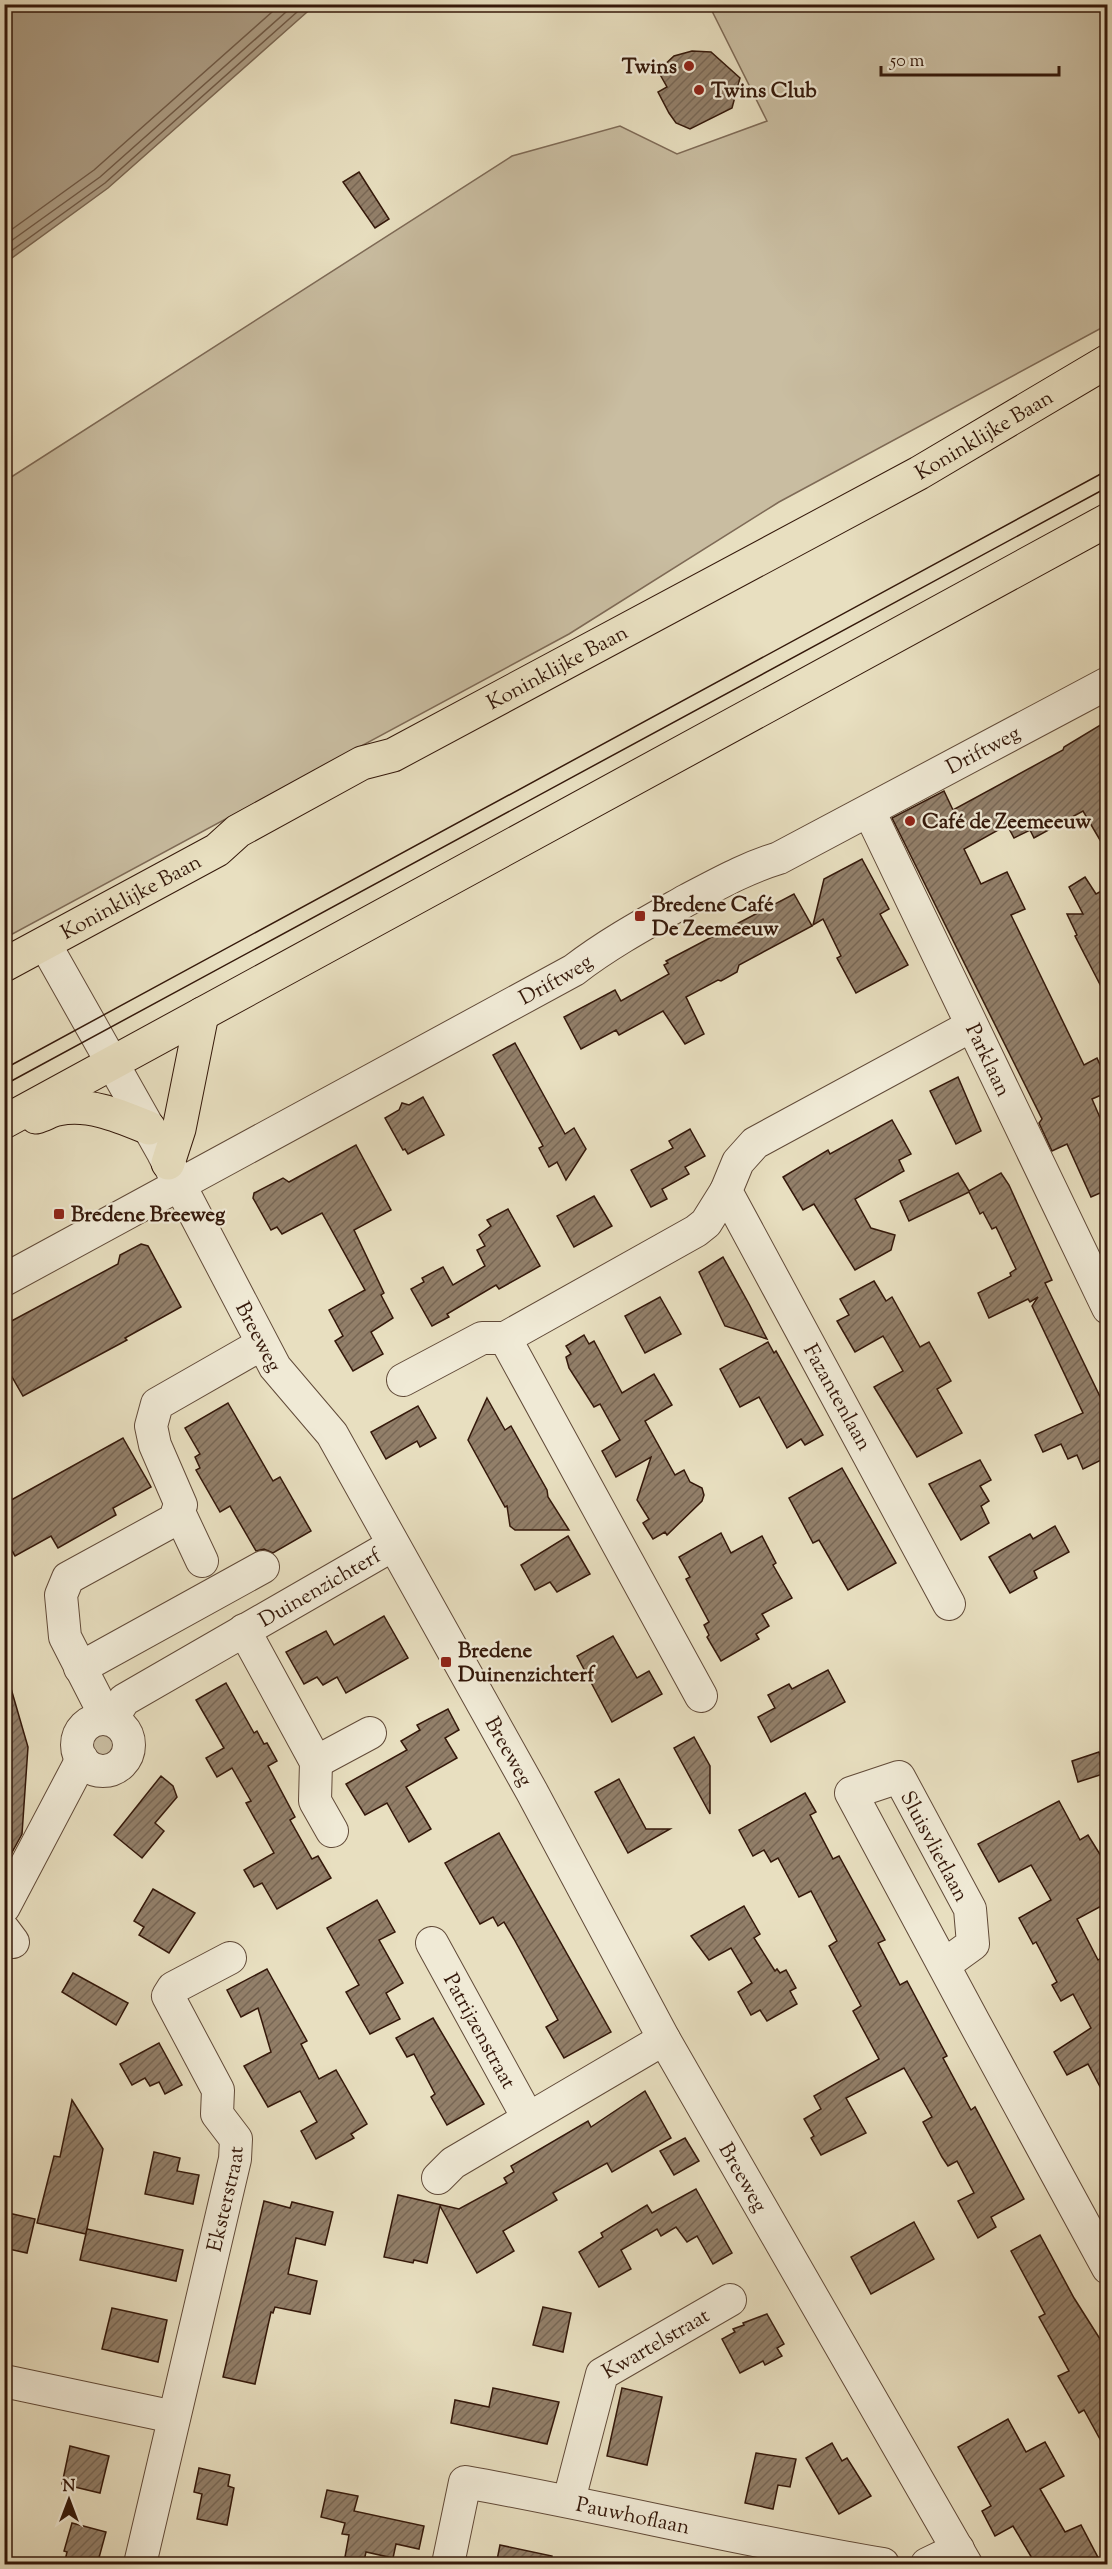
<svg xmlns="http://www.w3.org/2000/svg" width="1112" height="2569" viewBox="0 0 1112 2569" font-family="'Sorts Mill Goudy',serif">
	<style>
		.green { fill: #c9bda1; stroke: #7e6a56; stroke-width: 1.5 }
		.water { fill: #ab9b82; stroke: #7b6752; stroke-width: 1.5 }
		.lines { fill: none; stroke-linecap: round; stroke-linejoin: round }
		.shore { stroke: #705a46; stroke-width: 1.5 }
		.building { fill: url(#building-hatch); stroke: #34180a; stroke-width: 1.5 }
		.minor-casing { stroke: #614a38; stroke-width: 34 }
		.major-casing { stroke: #34180a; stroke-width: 35 }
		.minor { stroke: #f0ead6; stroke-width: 32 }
		.major { stroke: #e8dfc0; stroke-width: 33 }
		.tram { stroke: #34180a; stroke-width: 1.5 }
		.poi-dot { fill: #8f2418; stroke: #f0ead6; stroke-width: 2 }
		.labels { text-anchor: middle; stroke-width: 4.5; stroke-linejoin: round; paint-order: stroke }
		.poi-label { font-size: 21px; font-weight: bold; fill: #34180a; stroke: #f0ead6; text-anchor: start }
		.street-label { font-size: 21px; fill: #34180a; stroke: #f0ead6 }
	</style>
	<defs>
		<pattern id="building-hatch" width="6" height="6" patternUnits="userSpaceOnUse" patternTransform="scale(1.5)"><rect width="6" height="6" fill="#927f69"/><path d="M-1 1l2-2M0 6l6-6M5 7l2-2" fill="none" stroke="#786755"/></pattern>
	</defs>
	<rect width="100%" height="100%" fill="#e8dfc0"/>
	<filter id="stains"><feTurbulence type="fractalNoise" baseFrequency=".00333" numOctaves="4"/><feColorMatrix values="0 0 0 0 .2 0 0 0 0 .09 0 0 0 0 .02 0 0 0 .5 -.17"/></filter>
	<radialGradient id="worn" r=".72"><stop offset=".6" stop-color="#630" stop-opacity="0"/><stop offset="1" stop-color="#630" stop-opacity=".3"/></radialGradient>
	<g class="green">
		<polygon points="709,5 1107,5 1107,325 779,502 569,634 5,938 5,481 512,156 620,126 677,154 767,121"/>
		<circle cx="102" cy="1745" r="14"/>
	</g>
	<polygon class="water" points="5,4 315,4 315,5 108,188 5,263"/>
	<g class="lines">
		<g class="shore">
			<polyline points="4,235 94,170 281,4"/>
			<polyline points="4,246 100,177 295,4"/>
			<polyline points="4,256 105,183 306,4"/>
		</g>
	</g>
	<g class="building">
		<polygon points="692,51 711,52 740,78 732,108 690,129 676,123 669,113 658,92 667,87 658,71 674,56"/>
		<polygon points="359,172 389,219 375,228 343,182"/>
		<polygon points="1107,721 1107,852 1083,811 1034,838 1030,830 1014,838 1007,825 964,849 981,884 1007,872 1025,909 1011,915 1031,956 1084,1065 1097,1058 1106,1078 1101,1080 1106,1093 1092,1099 1107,1134 1107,1190 1091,1197 1067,1144 1052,1151 1039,1123 1042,1119 892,818 944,791 953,810 1063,750 1064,747"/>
		<polygon points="862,859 889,909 880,914 908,965 856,993 837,958 841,956 823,919 813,925 824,879"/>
		<polygon points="1085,877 1096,894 1107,888 1107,998 1075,936 1077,935 1067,914 1083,914 1069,887"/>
		<polygon points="794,894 812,926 739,965 737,972 721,981 718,980 686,997 704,1034 685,1044 663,1011 619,1035 616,1030 581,1049 564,1017 615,990 621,1001 669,974 664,965 668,963 666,961"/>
		<polygon points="515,1043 565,1134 574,1128 586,1149 566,1180 557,1162 549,1167 539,1148 543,1146 493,1055"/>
		<polygon points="958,1077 981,1131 956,1144 930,1091"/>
		<polygon points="423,1097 444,1135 408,1154 405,1149 403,1150 385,1118 399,1110 402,1103 409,1105"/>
		<polygon points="892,1120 911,1154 899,1160 904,1171 855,1199 871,1228 895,1235 891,1250 855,1270 814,1204 803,1210 783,1177 828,1150 830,1154"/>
		<polygon points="690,1129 705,1156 685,1167 689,1174 662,1189 667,1199 651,1207 631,1170 673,1148 669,1141"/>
		<polygon points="356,1145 391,1210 354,1230 384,1293 381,1295 393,1318 371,1332 383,1354 353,1371 335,1341 343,1336 329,1310 365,1290 322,1213 282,1234 277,1227 271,1230 253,1198 254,1193 283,1178 289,1182"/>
		<polygon points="958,1173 969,1191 1001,1173 1009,1185 1052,1280 1045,1283 1107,1411 1107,1464 1105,1458 1083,1469 1077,1455 1068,1459 1061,1444 1043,1452 1035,1435 1083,1413 1032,1306 1038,1297 1030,1302 1028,1299 989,1318 978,1293 1011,1276 1010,1273 1016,1269 996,1227 992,1229 983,1212 980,1214 969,1192 909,1221 900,1201"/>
		<polygon points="594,1196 612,1226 574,1247 557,1216"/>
		<polygon points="508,1209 540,1266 499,1289 496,1285 447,1314 449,1317 432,1326 411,1289 424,1282 422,1278 443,1267 453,1285 485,1266 477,1250 485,1246 479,1235 491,1226 487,1220"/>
		<polygon points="141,1244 148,1246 181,1307 125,1338 127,1340 23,1396 4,1363 4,1325 118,1264 120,1255"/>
		<polygon points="723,1257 749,1304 767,1339 725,1326 699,1272"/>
		<polygon points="874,1281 886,1301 892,1297 920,1347 929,1342 951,1381 937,1389 962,1433 917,1457 874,1387 903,1371 883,1336 855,1352 837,1321 849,1315 840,1299"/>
		<polygon points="660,1297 681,1334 645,1353 625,1316"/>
		<polygon points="584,1335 589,1344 594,1341 622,1393 654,1374 672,1405 645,1421 675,1475 684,1470 690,1482 702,1488 704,1495 702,1501 667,1535 665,1532 653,1539 643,1523 649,1519 637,1500 651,1457 616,1477 602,1451 620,1440 600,1404 594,1407 569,1368 566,1357 571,1354 566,1346"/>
		<polygon points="768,1342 774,1353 776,1351 823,1435 805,1445 801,1439 787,1448 759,1397 740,1407 720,1369"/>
		<polygon points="487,1398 505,1430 511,1426 547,1490 548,1497 569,1530 515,1530 510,1526 507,1506 505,1507 468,1440"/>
		<polygon points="228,1403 273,1481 280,1477 311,1531 273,1553 264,1549 256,1551 230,1506 220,1512 196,1470 200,1468 195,1457 200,1454 185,1428"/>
		<polygon points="418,1406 436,1438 420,1447 417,1441 386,1459 371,1432"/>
		<polygon points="123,1438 151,1487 113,1508 116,1515 58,1548 51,1536 15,1556 4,1537 4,1504"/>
		<polygon points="980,1460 991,1480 980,1486 989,1501 981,1506 989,1523 961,1540 929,1484"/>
		<polygon points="842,1468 896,1563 848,1590 819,1540 813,1543 789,1498"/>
		<polygon points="1055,1526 1069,1552 1034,1571 1037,1578 1010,1593 989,1557 1030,1534 1033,1539"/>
		<polygon points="721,1533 731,1553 762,1536 776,1563 773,1565 792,1598 762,1614 769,1626 756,1634 759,1639 721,1661 707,1637 709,1635 704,1625 709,1622 686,1579 690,1577 679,1557"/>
		<polygon points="568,1536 590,1574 557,1592 550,1582 535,1590 521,1565"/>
		<polygon points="384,1616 408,1658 346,1693 337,1677 323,1685 317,1677 304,1684 286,1652 326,1631 334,1645"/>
		<polygon points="613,1636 637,1678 649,1671 662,1694 612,1722 577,1656"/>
		<polygon points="828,1670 845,1702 771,1742 758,1717 775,1708 768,1695 789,1684 792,1689"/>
		<polygon points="226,1683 254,1733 257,1731 264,1744 267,1743 277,1761 268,1766 295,1817 290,1820 312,1859 318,1856 331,1878 277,1909 262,1883 254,1887 244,1870 274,1853 246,1803 251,1801 232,1768 217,1777 206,1758 224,1748 196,1700"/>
		<polygon points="10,1685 28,1747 22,1834 4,1867 4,1686"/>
		<polygon points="448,1709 459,1730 445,1738 457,1758 406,1787 431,1829 409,1842 387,1803 365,1815 346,1784 407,1750 401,1741 420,1730 417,1725"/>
		<polygon points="694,1737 710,1766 710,1814 674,1748"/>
		<polygon points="1099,1752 1106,1773 1078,1782 1072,1761"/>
		<polygon points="161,1776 173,1786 177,1797 155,1823 164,1831 142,1858 114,1835"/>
		<polygon points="619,1779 646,1829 670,1829 628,1853 595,1792"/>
		<polygon points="805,1793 816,1812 810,1815 833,1859 839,1856 885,1940 878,1943 900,1985 907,1981 947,2056 943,2058 971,2110 975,2107 1024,2199 991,2217 996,2227 978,2238 958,2201 974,2193 957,2161 948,2166 942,2157 923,2122 932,2117 904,2068 846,2098 866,2133 821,2155 811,2138 814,2136 804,2119 821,2109 814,2096 879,2059 853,2011 861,2006 829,1946 837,1941 811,1891 799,1897 778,1858 771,1862 764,1850 753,1856 739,1830"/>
		<polygon points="1059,1801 1080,1840 1088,1835 1101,1856 1107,1854 1107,1903 1077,1919 1098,1960 1107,1954 1107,2100 1088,2064 1067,2075 1054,2052 1091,2028 1073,1994 1061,2001 1052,1985 1057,1982 1036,1942 1033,1944 1019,1918 1051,1900 1031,1865 999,1882 978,1844"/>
		<polygon points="499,1833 611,2032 564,2058 546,2027 558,2020 514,1939 504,1922 498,1926 493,1917 480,1924 445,1863"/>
		<polygon points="153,1889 195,1913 169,1953 139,1935 144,1927 134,1921"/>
		<polygon points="377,1900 395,1932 379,1940 403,1983 386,1993 400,2019 370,2034 346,1992 359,1985 327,1928"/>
		<polygon points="744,1906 760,1934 754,1938 775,1971 777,1969 780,1973 786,1970 796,1988 790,1991 797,2004 767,2021 760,2010 751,2015 738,1992 752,1983 731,1948 709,1960 691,1936"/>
		<polygon points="267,1969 307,2041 301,2044 319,2079 336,2070 367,2124 351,2134 354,2138 316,2159 301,2131 317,2122 300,2091 268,2107 244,2066 271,2052 258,2008 241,2017 227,1990"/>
		<polygon points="73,1973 128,2003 116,2025 62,1992"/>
		<polygon points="433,2018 484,2104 447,2125 431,2097 435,2094 414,2054 407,2057 396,2038"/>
		<polygon points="159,2043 182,2085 165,2094 159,2082 150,2086 145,2078 132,2085 120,2064"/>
		<polygon points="645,2091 671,2138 612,2172 607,2163 553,2193 557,2200 503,2231 514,2251 477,2273 440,2206 427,2263 414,2260 413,2263 384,2257 398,2195 459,2209 507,2183 504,2178 514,2172 511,2166 588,2121 591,2127"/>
		<polygon points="72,2100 103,2149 86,2234 37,2223 54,2156 60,2157"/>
		<polygon points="685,2138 699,2161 674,2175 660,2151"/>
		<polygon points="154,2152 180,2158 177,2171 199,2175 193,2204 145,2194"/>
		<polygon points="696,2189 732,2253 713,2264 697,2236 687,2242 676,2227 661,2236 657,2229 621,2250 631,2269 599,2287 579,2252 603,2237 601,2233 647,2205 652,2213"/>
		<polygon points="264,2201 290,2208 292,2202 333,2212 325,2245 296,2238 288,2274 317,2281 310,2314 275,2307 273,2313 271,2312 255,2384 223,2377"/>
		<polygon points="4,2212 35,2219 27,2253 4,2248"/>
		<polygon points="914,2222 934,2259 871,2294 851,2257"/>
		<polygon points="87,2229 183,2250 176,2281 80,2260"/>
		<polygon points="1040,2235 1074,2298 1107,2350 1107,2452 1084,2410 1079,2413 1058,2376 1069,2371 1039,2317 1045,2314 1011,2251"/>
		<polygon points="543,2307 571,2313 563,2352 533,2345"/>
		<polygon points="112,2308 167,2320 158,2362 102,2349"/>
		<polygon points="767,2314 784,2344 777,2348 782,2356 765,2365 763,2361 740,2373 722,2339 735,2332 733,2329 744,2325 743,2323"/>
		<polygon points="493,2388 559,2402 547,2444 451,2423 455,2400 489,2407"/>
		<polygon points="622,2388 662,2397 647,2465 607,2456"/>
		<polygon points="1008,2419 1026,2452 1045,2442 1064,2476 1040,2489 1065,2532 1081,2525 1102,2565 1036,2565 1013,2526 995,2536 982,2511 991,2506 958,2447"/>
		<polygon points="832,2443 842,2461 847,2458 871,2496 839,2514 806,2458"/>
		<polygon points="70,2446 109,2456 100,2493 62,2484"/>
		<polygon points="756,2453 796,2459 790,2487 778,2485 773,2509 745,2503"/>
		<polygon points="199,2468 230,2475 228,2486 234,2488 227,2525 197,2519 202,2494 194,2492"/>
		<polygon points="327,2490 358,2496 354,2511 424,2526 419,2549 396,2544 393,2558 366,2552 364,2561 345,2557 349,2535 342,2534 345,2523 321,2517"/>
		<polygon points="72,2523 106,2532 97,2565 64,2565 67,2552 64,2551"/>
		<polygon points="500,2545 552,2556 551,2565 496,2565"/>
	</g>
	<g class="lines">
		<g class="minor-casing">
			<g id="minor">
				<path id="s1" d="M869 811 1108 1308"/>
				<path id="s2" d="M45 944 163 1153 275 1367 332 1434 532 1792 664 2039 966 2564"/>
				<path id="s3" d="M4 1280 574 970C609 943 648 922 687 900 718 884 746 868 779 858L1108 683"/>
				<polyline points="403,1380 482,1338 505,1338"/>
				<polyline points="178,1510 202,1561"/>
				<polyline points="949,1604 726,1191 738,1162 755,1143 971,1026"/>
				<polyline points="244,1630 316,1762 315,1801 332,1831"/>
				<polyline points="80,1668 263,1567"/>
				<polyline points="701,1696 505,1338 696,1231 706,1223 726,1191"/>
				<circle cx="103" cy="1745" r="26"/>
				<polyline points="107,1719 65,1637 61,1595 68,1578 174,1520 181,1505 155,1445 151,1426 157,1404 262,1344"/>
				<path id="s4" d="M112 1719 124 1700 393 1545"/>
				<polyline points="316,1762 370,1733"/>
				<polyline points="4,1907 82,1759"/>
				<polyline points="4,1930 13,1942"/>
				<path id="s5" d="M432 1943 528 2118"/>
				<path d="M944 1965 973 1944 970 1909 899 1777 851 1793C936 1952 1021 2110 1108 2268"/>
				<polyline points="438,2178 453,2163 664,2039"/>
				<polyline points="4,2381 174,2417"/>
				<path id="s6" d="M569 2500 602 2374 730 2300"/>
				<path id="s7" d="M140 2564 235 2159 236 2139 217 2114 218 2090 168 1996 173 1988 230 1958"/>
				<path id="s8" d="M448 2564 465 2482C605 2507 743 2541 883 2564"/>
				<polyline points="927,2564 958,2549"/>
			</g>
		</g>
		<g class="major-casing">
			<g id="major">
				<path id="s9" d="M4 965 217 850 238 831 362 763 393 755 919 473 1108 361"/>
				<path d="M36 1117C44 1115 51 1110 58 1109 89 1102 122 1117 149 1128"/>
				<polyline points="4,1122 1108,520"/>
				<polyline points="168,1163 179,1129 202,1014"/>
			</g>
		</g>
		<use href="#minor" class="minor"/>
		<use href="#major" class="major"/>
		<g class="tram">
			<polyline points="4,1069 1108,470"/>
			<polyline points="4,1085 1108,487"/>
		</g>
	</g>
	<g class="poi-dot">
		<circle cx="689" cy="66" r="6"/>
		<circle cx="699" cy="90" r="6"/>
		<circle cx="910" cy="821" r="6"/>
		<rect x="634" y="910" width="12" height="12" rx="3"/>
		<rect x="53" y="1208" width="12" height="12" rx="3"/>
		<rect x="440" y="1656" width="12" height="12" rx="3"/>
	</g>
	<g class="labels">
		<g class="poi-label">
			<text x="677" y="73" text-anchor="end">Twins</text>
			<text x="711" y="97">Twins Club</text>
			<text x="922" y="828">Café de Zeemeeuw</text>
			<text x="652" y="911">Bredene Café<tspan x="652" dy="24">De Zeemeeuw</tspan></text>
			<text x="71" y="1221">Bredene Breeweg</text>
			<text x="458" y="1657">Bredene<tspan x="458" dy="24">Duinenzichterf</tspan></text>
		</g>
		<g class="street-label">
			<text dy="7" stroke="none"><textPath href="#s9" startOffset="1116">Koninklijke Baan</textPath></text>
			<text dy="7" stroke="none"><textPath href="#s9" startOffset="630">Koninklijke Baan</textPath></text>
			<text dy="7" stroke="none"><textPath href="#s3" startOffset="1114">Driftweg</textPath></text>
			<text dy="7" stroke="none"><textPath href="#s9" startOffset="144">Koninklijke Baan</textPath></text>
			<text dy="7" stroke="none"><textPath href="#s3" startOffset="628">Driftweg</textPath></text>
			<text dy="7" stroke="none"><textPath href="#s1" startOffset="276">Parklaan</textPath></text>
			<text dy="7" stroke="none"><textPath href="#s2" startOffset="447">Breeweg</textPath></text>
			<text transform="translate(838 1397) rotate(61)" y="7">Fazantenlaan</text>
			<text dy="7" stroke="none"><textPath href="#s4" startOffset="248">Duinenzichterf</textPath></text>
			<text dy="7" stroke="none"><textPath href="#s2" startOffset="933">Breeweg</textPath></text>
			<text transform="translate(935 1846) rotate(62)" y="7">Sluisvlietlaan</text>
			<text dy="7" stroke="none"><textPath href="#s5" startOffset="100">Patrijzenstraat</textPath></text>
			<text dy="7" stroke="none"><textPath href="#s2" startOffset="1419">Breeweg</textPath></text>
			<text dy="7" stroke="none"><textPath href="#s7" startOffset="375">Eksterstraat</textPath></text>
			<text dy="7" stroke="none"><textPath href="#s6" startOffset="192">Kwartelstraat</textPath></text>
			<text dy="7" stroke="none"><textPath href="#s8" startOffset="255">Pauwhoflaan</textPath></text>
		</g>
	</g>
	<rect width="1112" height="2569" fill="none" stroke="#e8dfc0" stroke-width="24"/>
	<rect x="6" y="6" width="1100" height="2557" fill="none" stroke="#34180a" stroke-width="3"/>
	<rect x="12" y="12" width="1088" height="2545" fill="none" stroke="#34180a" stroke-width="1.5"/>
	<g transform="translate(69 2500)" stroke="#f0ead6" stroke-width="4.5" paint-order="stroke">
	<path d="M0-4.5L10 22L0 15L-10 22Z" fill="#34180a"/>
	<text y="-9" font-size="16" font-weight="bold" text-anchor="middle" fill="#34180a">N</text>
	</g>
	<path d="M881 66v9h178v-9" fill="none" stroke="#34180a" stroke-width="3"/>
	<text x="890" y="66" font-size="18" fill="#34180a" stroke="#f0ead6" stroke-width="4.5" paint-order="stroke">50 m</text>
	<rect width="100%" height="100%" filter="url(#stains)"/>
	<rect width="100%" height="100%" fill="url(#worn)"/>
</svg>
